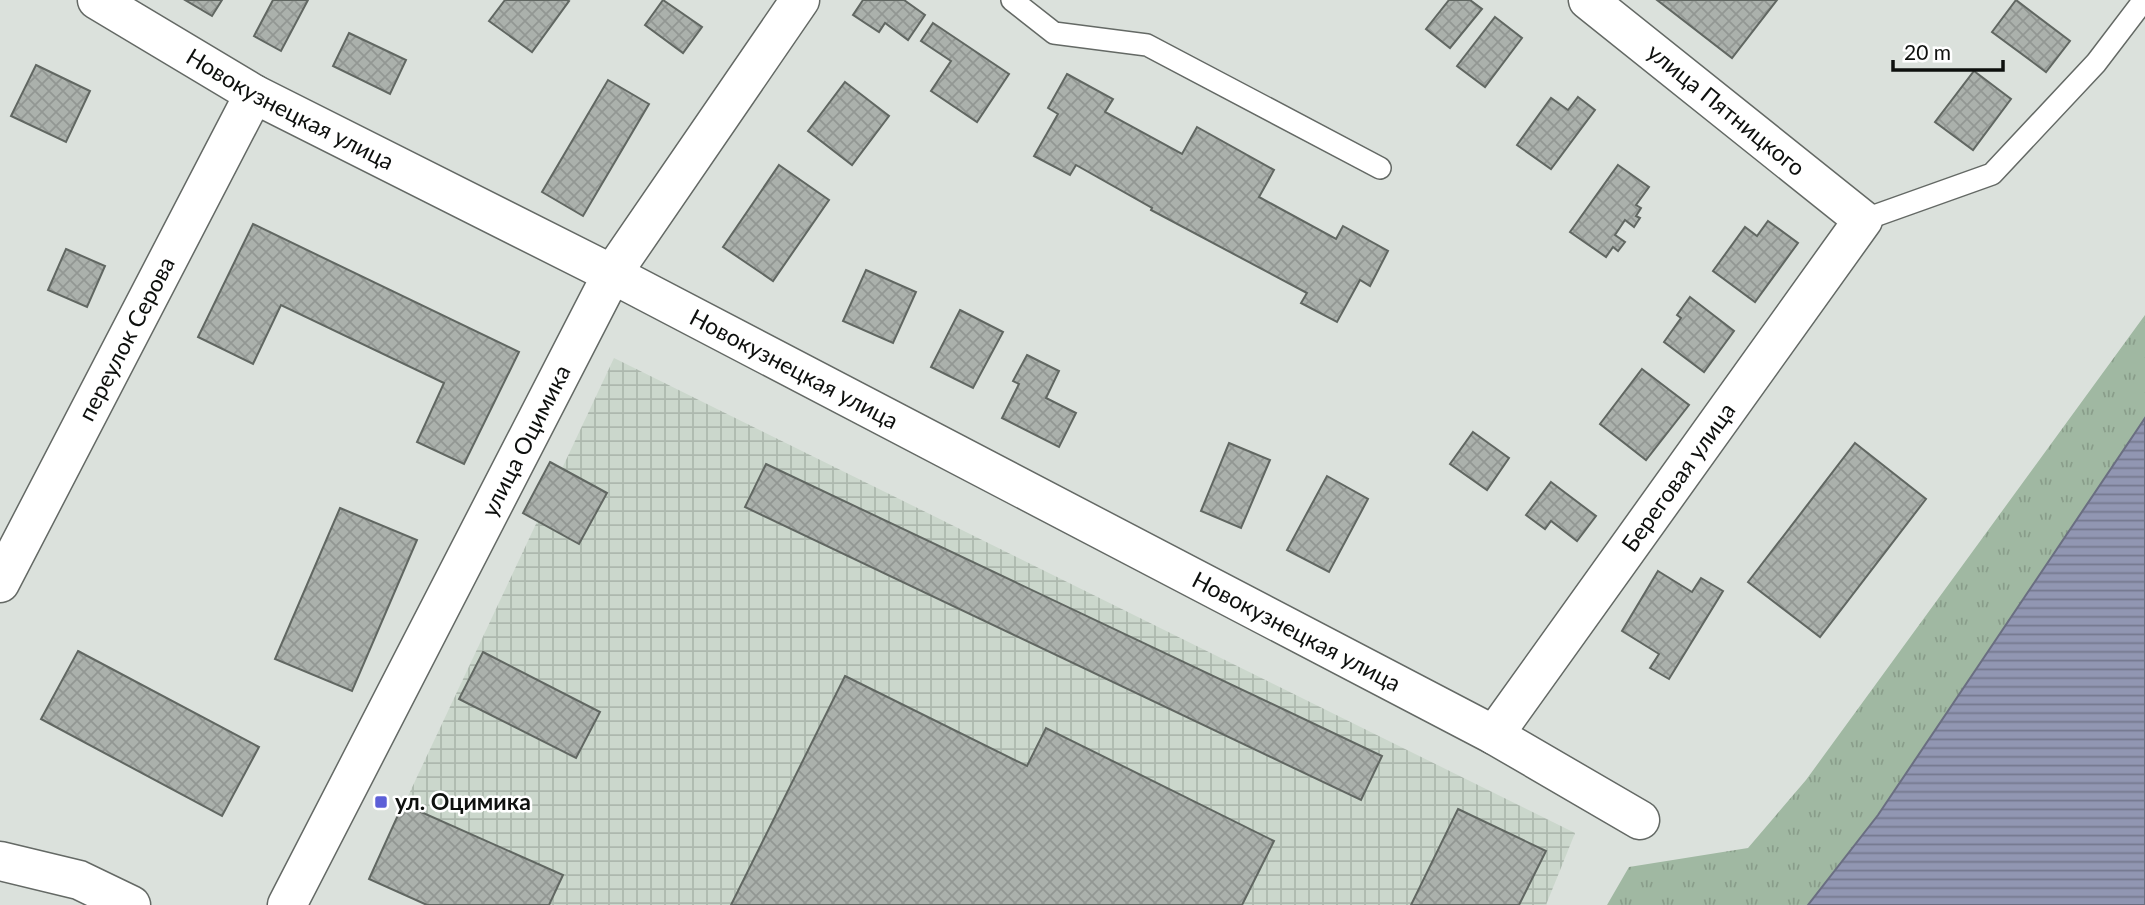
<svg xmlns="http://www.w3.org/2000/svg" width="2145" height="905" viewBox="0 0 2145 905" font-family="Lato,sans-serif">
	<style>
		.industrial { fill: url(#industrial-grid) }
		.grass { fill: url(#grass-tufts) }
		.water { fill: url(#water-rules); stroke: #6a6e81; stroke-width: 2 }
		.building { fill: url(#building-cross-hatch); stroke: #616762; stroke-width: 2 }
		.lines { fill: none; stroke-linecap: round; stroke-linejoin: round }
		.service-casing { stroke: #646965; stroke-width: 24 }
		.minor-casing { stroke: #646965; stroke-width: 41 }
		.service { stroke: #fff; stroke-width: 21 }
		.minor { stroke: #fff; stroke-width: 38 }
		.poi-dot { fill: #5c5fd7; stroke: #fff; stroke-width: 2.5 }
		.labels { text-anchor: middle; stroke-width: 5; stroke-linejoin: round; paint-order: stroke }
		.street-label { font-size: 23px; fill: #0e100e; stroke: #fff }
		.poi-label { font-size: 23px; font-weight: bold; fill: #0e100e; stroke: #fff; text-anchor: start }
	</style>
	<defs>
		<pattern id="industrial-grid" width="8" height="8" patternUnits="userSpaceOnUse" patternTransform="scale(1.75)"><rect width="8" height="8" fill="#cbd7cc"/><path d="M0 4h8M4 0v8" fill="none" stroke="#adb8ae"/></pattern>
		<pattern id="grass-tufts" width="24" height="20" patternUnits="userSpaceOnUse" patternTransform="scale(1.75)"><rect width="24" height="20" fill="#a0b8a2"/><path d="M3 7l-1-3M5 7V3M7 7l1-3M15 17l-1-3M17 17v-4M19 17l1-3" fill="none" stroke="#899d8a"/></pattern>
		<pattern id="water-rules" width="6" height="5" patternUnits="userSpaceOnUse" patternTransform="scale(1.75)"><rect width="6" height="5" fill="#9196b2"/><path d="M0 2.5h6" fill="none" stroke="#75798f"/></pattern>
		<pattern id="building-cross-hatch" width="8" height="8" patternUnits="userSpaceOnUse" patternTransform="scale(1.75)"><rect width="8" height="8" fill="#abb1ac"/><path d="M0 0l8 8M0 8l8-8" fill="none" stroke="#929793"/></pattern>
	</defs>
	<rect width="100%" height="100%" fill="#dbe1dc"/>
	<polygon class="industrial" points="614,358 1575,833 1546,905 427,905 369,879"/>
	<polygon class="grass" points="2145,315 2145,418 1878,815 1808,905 1607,905 1629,867 1748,848 1806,780"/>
	<polygon class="water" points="2145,418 2145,905 1808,905 1878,815"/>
	<g class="building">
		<polygon points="185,0 222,0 212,16"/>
		<polygon points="273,0 308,0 281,51 254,36"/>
		<polygon points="505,0 567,0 569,1 532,52 489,21"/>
		<polygon points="663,0 702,27 683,53 645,25"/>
		<polygon points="863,0 904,0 925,15 908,40 885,23 879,32 853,15"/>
		<polygon points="1449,0 1470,0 1482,9 1450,48 1426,29"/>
		<polygon points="1657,0 1777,0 1732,58"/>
		<polygon points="2016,0 2070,41 2046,72 1992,32"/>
		<polygon points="1495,17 1522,38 1485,87 1457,66"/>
		<polygon points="933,23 1009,74 977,122 931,91 951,61 921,41"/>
		<polygon points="349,33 406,60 390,94 333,66"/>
		<polygon points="36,65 90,91 66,142 11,116"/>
		<polygon points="1974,71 2011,99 1973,150 1935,122"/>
		<polygon points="1067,74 1113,99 1105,112 1182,154 1197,127 1274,170 1259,197 1336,239 1343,226 1388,251 1370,286 1360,280 1337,322 1301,303 1307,293 1151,210 1152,208 1076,165 1070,175 1034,156 1058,114 1048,108"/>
		<polygon points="608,80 649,104 583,216 542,192"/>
		<polygon points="845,82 889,116 852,165 808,131"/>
		<polygon points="1578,97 1595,110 1551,169 1517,145 1551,98 1568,110"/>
		<polygon points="779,165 829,200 773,281 723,247"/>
		<polygon points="1618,165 1649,187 1636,205 1641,208 1636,216 1640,218 1634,227 1625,220 1615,235 1625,242 1618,251 1613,247 1606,257 1570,232"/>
		<polygon points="1768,221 1798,243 1755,302 1713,271 1745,227 1757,236"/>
		<polygon points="253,224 519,352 464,464 417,442 444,383 281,305 253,364 198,337"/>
		<polygon points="66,249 105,266 87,307 48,290"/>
		<polygon points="866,270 916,292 893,343 843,321"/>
		<polygon points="1690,297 1734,331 1704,372 1664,342 1681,318 1677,315"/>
		<polygon points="960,310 1003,332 973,388 931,367"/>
		<polygon points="1027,355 1059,371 1046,398 1076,413 1059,447 1002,418 1019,384 1013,381"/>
		<polygon points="1642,369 1689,405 1646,460 1600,424"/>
		<polygon points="1473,432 1509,458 1487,490 1450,464"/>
		<polygon points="1229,443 1270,460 1241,528 1201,511"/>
		<polygon points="1855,443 1926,499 1820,637 1748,582"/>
		<polygon points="550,462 607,493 579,544 523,513"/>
		<polygon points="766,464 1382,756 1361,800 745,507"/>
		<polygon points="1327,476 1368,499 1329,572 1287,550"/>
		<polygon points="1551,482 1596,516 1577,541 1551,521 1545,529 1526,515"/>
		<polygon points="340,508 417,540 352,691 275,659"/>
		<polygon points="1658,571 1692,592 1701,578 1723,591 1669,679 1650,668 1659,654 1622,631"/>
		<polygon points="78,651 259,747 222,816 41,719"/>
		<polygon points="483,652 600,712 576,758 459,699"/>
		<polygon points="845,676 1027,766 1046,728 1274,841 1242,905 731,905"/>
		<polygon points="403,804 563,875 549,905 427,905 369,879"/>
		<polygon points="1458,809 1546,851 1519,905 1411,905"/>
	</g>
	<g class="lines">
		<g class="service-casing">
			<g id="service">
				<polyline points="1012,0 1054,33 1147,45 1380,168"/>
				<polyline points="1863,220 1992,174 2096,63 2144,0"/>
			</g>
		</g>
		<g class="minor-casing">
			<g id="minor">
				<path id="s1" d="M97 0 254 94 612 274 1494 735 1640 820"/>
				<path id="s2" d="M0 583 254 94"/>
				<path id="s3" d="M1494 735 1863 220 1588 0"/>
				<polyline points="0,861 79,880 131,905"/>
				<path id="s4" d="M287 905 612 274 800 0"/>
			</g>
		</g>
		<use href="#service" class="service"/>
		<use href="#minor" class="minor"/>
	</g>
	<rect class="poi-dot" x="374" y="795" width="14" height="14" rx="3.5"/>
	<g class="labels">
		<g class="street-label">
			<text dy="8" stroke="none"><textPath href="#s1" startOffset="222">Новокузнецкая улица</textPath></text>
			<text transform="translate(1726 110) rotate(39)" y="8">улица Пятницкого</text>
			<text dy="8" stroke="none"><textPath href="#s2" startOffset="275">переулок Серова</textPath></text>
			<text dy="8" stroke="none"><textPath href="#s1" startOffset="789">Новокузнецкая улица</textPath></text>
			<text dy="8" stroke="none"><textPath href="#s4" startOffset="522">улица Оцимика</textPath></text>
			<text dy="8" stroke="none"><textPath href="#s3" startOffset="317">Береговая улица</textPath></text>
			<text dy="8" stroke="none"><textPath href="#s1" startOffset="1356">Новокузнецкая улица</textPath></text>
		</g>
		<g class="poi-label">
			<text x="395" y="810">ул. Оцимика</text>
		</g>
	</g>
	<path d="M1893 60v10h110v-10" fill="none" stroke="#0e100e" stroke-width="3.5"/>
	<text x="1904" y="60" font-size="21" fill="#0e100e" stroke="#ffffff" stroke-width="5" paint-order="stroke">20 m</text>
</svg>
